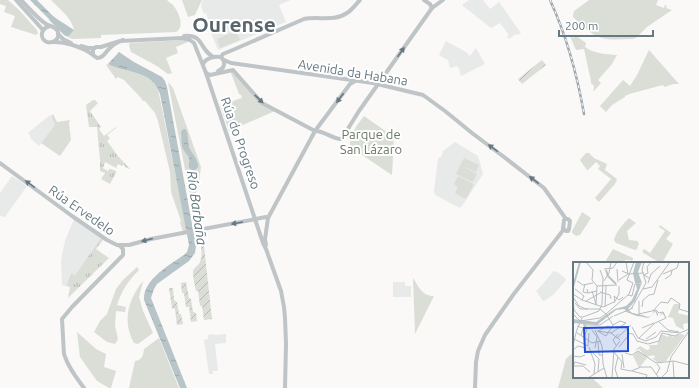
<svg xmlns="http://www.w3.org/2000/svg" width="699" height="388" viewBox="0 0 699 388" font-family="Ubuntu,sans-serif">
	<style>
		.built { fill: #e8e9e9 }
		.grass { fill: url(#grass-tufts) }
		.park { fill: #daded7 }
		.garden { fill: url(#garden-furrows) }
		.water { fill: url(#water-ripples) }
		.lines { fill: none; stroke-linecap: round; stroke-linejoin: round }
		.river { stroke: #b8c5c8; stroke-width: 5.5 }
		.tertiary { stroke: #bfc4c7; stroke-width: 4 }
		.rail-casing { stroke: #a1a9ae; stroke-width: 2.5 }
		.rail { stroke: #fff; stroke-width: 1; stroke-dasharray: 3; stroke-linecap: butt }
		.oneway { fill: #667881 }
		.labels { text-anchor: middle; stroke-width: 4; stroke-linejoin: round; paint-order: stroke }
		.street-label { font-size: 13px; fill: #667881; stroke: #fff }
		.park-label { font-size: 13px; fill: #6a7a65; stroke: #fff }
		.water-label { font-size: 14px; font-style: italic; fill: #60767b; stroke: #fff }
		.town-label { font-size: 21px; font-weight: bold; fill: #58656d; stroke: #fff }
		.inset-river { fill: none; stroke: #b8c5c8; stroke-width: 2 }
		.inset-road { fill: none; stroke: #b6bdc1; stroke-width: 1 }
		.view { fill: #1d4ed8; fill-opacity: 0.15; stroke: #1d4ed8; stroke-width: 2 }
		.inset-edge { fill: none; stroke: #667881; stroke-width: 2 }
	</style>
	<defs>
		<pattern id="grass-tufts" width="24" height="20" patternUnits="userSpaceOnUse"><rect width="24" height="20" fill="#daded7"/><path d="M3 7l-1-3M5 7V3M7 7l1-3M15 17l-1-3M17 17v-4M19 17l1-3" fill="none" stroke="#b5b9b4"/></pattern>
		<pattern id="garden-furrows" width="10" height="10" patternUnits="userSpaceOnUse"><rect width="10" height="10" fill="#daded7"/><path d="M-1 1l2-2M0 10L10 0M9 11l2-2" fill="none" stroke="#b5b9b4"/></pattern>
		<pattern id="water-ripples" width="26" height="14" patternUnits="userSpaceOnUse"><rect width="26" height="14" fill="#b8c5c8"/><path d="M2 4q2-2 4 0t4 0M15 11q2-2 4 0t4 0" fill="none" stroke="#99a5a8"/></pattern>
	</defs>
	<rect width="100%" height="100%" fill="#faf9f8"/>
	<g class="built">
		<polygon points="203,0 291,0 279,5 286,22 218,50 209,28 211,27 206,13 204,14 201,6"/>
		<polygon points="469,0 483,0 490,9 499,2 521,33 517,35 516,34 509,39 507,36 509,35 500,23 491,28 463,6 463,4"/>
		<polygon points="446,41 466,52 470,56 476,48 485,64 461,76 459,68 458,68 457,66 450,68 448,60 439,55"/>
		<polygon points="50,115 55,125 39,146 30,138 31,137 28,133"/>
		<polygon points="455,142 478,156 483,174 462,206 460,208 435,195 434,191 438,158 441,157 443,151"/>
		<polygon points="12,176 27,186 5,217 0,216 0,193"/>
		<polygon points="74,219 101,238 75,275 71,273 66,286 62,285 61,263 62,254 65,241"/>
		<polygon points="554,271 555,272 556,271 565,278 565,279 566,280 553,295 544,301 543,301 536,291 542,285 552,273 552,272"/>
		<polygon points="393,282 405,282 405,286 411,286 411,297 393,297"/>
		<polygon points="214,334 214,335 226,334 226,343 215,344 218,371 213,371 213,374 209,374 204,340 208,339 208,335"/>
	</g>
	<g class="grass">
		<polygon points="93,100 95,100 98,103 90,111 101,127 99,129 104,136 116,127 116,128 107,135 110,138 107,141 118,156 130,169 129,169 125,167 125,166 123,164 122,166 118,164 116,168 105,162 103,168 108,171 109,169 111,169 116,171 116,173 110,184 101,179 105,173 100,171 100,160 97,127 89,127 86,105"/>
		<polygon points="101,238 103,240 96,249 109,258 68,298 70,287 66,286 71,273 75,275"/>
	</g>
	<g class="park">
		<polygon points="0,0 8,0 20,11 37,30 38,33 36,35 11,27 15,16 4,12 6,6 0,4"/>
		<path d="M51 0H167C168 1 170 3 172 4 178 10 186 27 176 32L101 35V38L72 39 68 37 74 30C71 16 59 9 51 0Z"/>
		<polygon points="182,0 202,0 195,15 188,17"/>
		<path d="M589 0H658L656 5 664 8 665 5 667 6 666 8 672 10 647 27 636 38 632 39C621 39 609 41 599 37 589 33 581 24 573 17V15L574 11Z"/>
		<polygon points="236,31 240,40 220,48 217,39"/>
		<path d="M569 34 573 38 575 35 586 43 585 47C594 54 606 54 617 55L612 64 598 80 601 83 594 91 593 90 594 89V86L591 83V81L584 49 576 50Z"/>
		<polygon points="183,40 188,42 176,47 178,53 166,58 172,73 168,74 157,66 131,52 129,45 130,43"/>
		<polygon points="649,50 679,84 674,84 664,87 663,85 633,93 632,93 625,96 625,97 612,105 606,112 600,106 623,80 630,86 637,75"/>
		<path d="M108 64C122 72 142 70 154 83 156 86 158 91 159 94L187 231 183 232 180 222 181 221 171 192 170 172 158 121 155 113 145 101H143L141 98 124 80 118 77 116 79 106 65Z"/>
		<polygon points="232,71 252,94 275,111 229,131 220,105 242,98 241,95 239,94 231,73 229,72"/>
		<polygon points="168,82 173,88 201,167 198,189 195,195 191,200"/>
		<polygon points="53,114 57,122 70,120 69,123 71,140 60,156 41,143 55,125 51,116"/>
		<path d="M364 116 394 137 392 175 350 147C349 135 357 125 364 116Z"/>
		<polygon points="586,153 589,153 594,158 607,164 605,170 617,179 615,184 599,202 595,198 611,179 598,169 600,166 596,162 588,170 587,170 580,160"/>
		<polygon points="464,158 479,165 476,172 462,166 477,174 473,182 456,174"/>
		<polygon points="458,176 474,184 466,199 455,193 458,187 454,184"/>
		<polygon points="582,212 591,218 580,235 576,236 572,233 572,231"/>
		<path d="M629 218 636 223 627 231 629 240 638 241V243H639L637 249 635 250 616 243 614 240C616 232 623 224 629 218Z"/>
		<polygon points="660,225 671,233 666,239 673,244 662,263 660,263 642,252 644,249 650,253 665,231 659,227"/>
		<polygon points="613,249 633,258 633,259 632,261 629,260 625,260 624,263 606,263 605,262"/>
		<path d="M137 267 139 270C128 281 122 290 117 305L126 307 125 312 116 311 115 326 118 339 115 344 107 342 94 332 100 321 107 314 116 289 123 280Z"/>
		<path d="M413 278C419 287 422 296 434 296L415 334Z"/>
		<path d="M143 281V282L139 297 143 311 153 333 138 344 134 343C122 321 128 300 143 281Z"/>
		<polygon points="77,332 96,349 106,354 104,367 116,371 111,388 109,388 97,381 80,357"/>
		<path d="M159 338 179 388H129L135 361C142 360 143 356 144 349Z"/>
		<polygon points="571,354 574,358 574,377 591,377 603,388 558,388 566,359"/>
	</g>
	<g class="garden">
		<polygon points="542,60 546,65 522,84 518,79"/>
		<path d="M200 237H203L212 319 204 320 202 306H200L198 291H196C195 286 193 278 193 272 193 268 198 266 200 262 203 255 201 245 200 237Z"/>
		<polygon points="186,282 189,298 191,299 193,312 196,313 197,321 191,322 189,307 186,307 184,293 182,293 181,283"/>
		<polygon points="169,288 173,288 174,300 177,302 179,314 181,314 183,324 177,325 175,309 172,308"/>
	</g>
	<g class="water">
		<path d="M30 0H37L54 17 74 30 68 37 61 31C60 27 58 23 53 23Z"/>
		<path d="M119 52 134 62 162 77 165 81 167 87 196 246 195 253 189 261 157 284 154 289 151 298 187 388H180L144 300C143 279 170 265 185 254L187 252 189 245 160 94C158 90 156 86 154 83 142 70 122 72 108 64Z"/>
		<path d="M183 129 186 130C189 135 187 143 190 149 193 155 198 159 198 167L195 170H192L189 168C188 164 190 161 189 158 187 153 183 151 182 146 181 141 182 137 181 132Z"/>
	</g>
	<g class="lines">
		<polyline class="river" points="52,19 66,33"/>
		<g class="tertiary">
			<polyline points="16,0 43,30"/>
			<path d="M21 0C29 8 37 18 46 24 49 26 54 26 57 30 60 34 58 41 52 42 41 45 37 29 50 26"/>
			<polyline points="424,0 430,4 432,8"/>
			<polyline points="58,34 63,39 71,43"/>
			<path d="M184 36C205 34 199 51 214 57"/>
			<path d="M123 40C117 42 112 45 108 50 104 54 103 58 97 58L93 55V49L96 47H101L120 41 182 38 190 40 194 43 206 73 263 243 266 249 281 291 284 307 285 318 286 344 285 388"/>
			<path d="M53 42C66 42 83 47 93 55"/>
			<polyline points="81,46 88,48 94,48"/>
			<path d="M221 57 223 54 235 49 304 19C318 16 334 22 347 13 352 10 356 4 360 0"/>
			<polyline points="224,60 231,63 373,83 423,95 445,111 472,133 504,157 544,188 566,219"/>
			<path d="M203 64C206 58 214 56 221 57 226 62 225 68 218 71"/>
			<path d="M206 73 210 75 233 70 262 103 315 131C325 131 332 139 341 139L343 138 349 127 359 111 432 8 443 0"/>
			<polyline points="0,163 72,216 107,240 117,245 129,245 151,239 266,217 268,218"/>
			<polyline points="563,228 566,231 568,231 569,229 570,221 568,219 566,219"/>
			<polyline points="266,245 265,239 268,218 315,131 350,84 355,81"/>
			<path d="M84 388C76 377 68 367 64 354L62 319 72 307 123 255V249L120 246"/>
			<polyline points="475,388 476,362 478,351 485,335 513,295 561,233 563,230 564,220 566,219"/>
		</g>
		<g class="rail-casing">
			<path id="rail" d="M550 0C567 37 577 74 584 114"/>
		</g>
		<use href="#rail" class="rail"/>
	</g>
	<defs><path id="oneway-solid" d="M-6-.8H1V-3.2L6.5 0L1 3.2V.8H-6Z"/></defs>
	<g class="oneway">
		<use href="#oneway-solid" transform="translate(401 52) rotate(-55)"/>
		<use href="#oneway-solid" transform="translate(340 98) rotate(127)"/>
		<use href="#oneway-solid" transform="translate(259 99) rotate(44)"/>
		<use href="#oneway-solid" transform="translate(493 148) rotate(-144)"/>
		<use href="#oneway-solid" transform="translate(534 180) rotate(-142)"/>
		<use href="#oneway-solid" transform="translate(30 184) rotate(-144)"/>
		<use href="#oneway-solid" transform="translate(237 223) rotate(170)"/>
		<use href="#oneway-solid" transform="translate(147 240) rotate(166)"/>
	</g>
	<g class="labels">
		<g class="street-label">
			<text transform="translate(353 72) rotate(9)" y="5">Avenida da Habana</text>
			<text transform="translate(241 143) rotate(71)" y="5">Rúa do Progreso</text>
			<text transform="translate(82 210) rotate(35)" y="5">Rúa Ervedelo</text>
		</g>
		<g class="park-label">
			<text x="371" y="139">Parque de<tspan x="371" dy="15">San Lázaro</tspan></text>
		</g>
		<g class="water-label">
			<text transform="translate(197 208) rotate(82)" y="5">Río Barbaña</text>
		</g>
		<g class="town-label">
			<text x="234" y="32">Ourense</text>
		</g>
	</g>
	<g transform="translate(573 262)">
		<rect width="116" height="116" fill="#faf9f8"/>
		<path d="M101 42H107L105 51 116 54V61L110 62 111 68 103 64 100 56 95 55ZM88 72 95 75 96 72 100 75 107 72 112 73 93 99 85 101 79 96H82L81 93 73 95 66 87 61 89 67 84 74 88 77 87 76 83H84Z" fill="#daded7"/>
		<path d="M65 89 74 96 66 106 60 94Z" fill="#daded7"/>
		<path d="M63 0H69L65 10 69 21H62L60 11ZM65 21 68 23 62 39 55 47 59 51 69 53 75 55 79 53 81 49H83L84 50 85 52V55H86L89 51 90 50 91 51V53L92 57 96 54 98 53 116 58 98 53 92 57 90 51 86 55H85L82 49 79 53 75 56 61 53 51 47 43 48 24 63 12 62 16 68 10 62 0 61V57L23 60 42 47 53 44 59 38 64 27 63 22Z" fill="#b8c5c8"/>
		<path class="inset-river" d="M33 8 35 14 43 22M0 25 7 0"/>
		<path class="inset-road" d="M13 0 20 8 19 18 24 24M31 7 40 6 44 0M44 7 45 20M49 9 56 12 71 11M90 12 104 6 106 0M76 16 71 13 75 11 74 5 78 0M92 17 98 13 99 8M46 18 55 12 53 0M54 18 61 0M4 19 10 23 20 21M31 19 36 11 38 0M75 21 78 12 87 4M12 22 10 30 15 31M24 24 44 23M2 27 11 34 9 38M14 27 15 31 24 29M70 27 79 25 97 0M19 29 23 42M27 30 37 33 38 37M0 32 9 38 30 45 41 40M55 33 59 34 62 22H69M76 33 81 32 85 18M0 35 6 44 13 47M0 37 1 48 7 55H10M13 39 29 30M42 39 41 34 46 38 50 35M2 41 7 47H15M41 41 46 32V24M23 43 24 24M32 45 33 24M69 45 70 38 76 33M13 47H27L33 52M58 47 73 21 69 8 71 0M52 49 66 54V39M80 49 88 40 95 41 98 36 107 42 106 47 116 50M0 52 7 59 27 56 33 52M33 52 56 32 60 21 54 18M33 52 40 63 47 59 53 61M66 52 83 48 86 51 90 50 93 56M41 54 60 46M10 55 26 49 29 42 30 16 27 8M86 60 95 68 106 70M10 63H27L40 54M4 64 10 66 8 74M11 64 14 67 11 75M59 65 65 76M69 66 81 61M19 68 24 75 22 86M22 68 29 84 30 102 34 116M24 69 38 71 47 78M25 69 35 64 38 66M3 70 19 81 28 79M3 70 9 56M26 70 33 74 40 63M38 71 53 61M54 71 60 72 64 79 75 82 86 79 89 71M89 71 102 74 106 72M44 76 58 63M65 76 73 79 83 75 88 69 107 71 116 67M66 76 82 61 93 56M1 77 15 84M73 77 83 70M25 79 26 93H29M0 83 3 71M43 83 40 78 45 72M15 84 16 71M16 85 22 102 21 112M46 85 55 74M0 88 5 84 13 86M41 90 49 100 48 107 58 109 68 105H78L86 116M20 91 26 97 25 110M52 91 59 93 65 89 83 101 101 99 116 103M49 92 51 106M0 94 7 95 12 93M45 95 42 107 45 116M100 99 101 116M0 104H10L17 110M0 104 2 100 13 103M59 109 74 113 73 116M83 113 87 106 84 102M15 116 31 106M39 116 41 87 47 79M88 116 94 110 98 95 116 69"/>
		<path class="view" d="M55 65V89L12 90 11 66Z"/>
		<rect width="116" height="116" class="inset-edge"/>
	</g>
	<path d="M559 30v6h94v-6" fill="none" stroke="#667881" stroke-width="2"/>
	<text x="565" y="30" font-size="12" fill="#667881" stroke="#ffffff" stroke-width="3" paint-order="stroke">200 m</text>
</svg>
